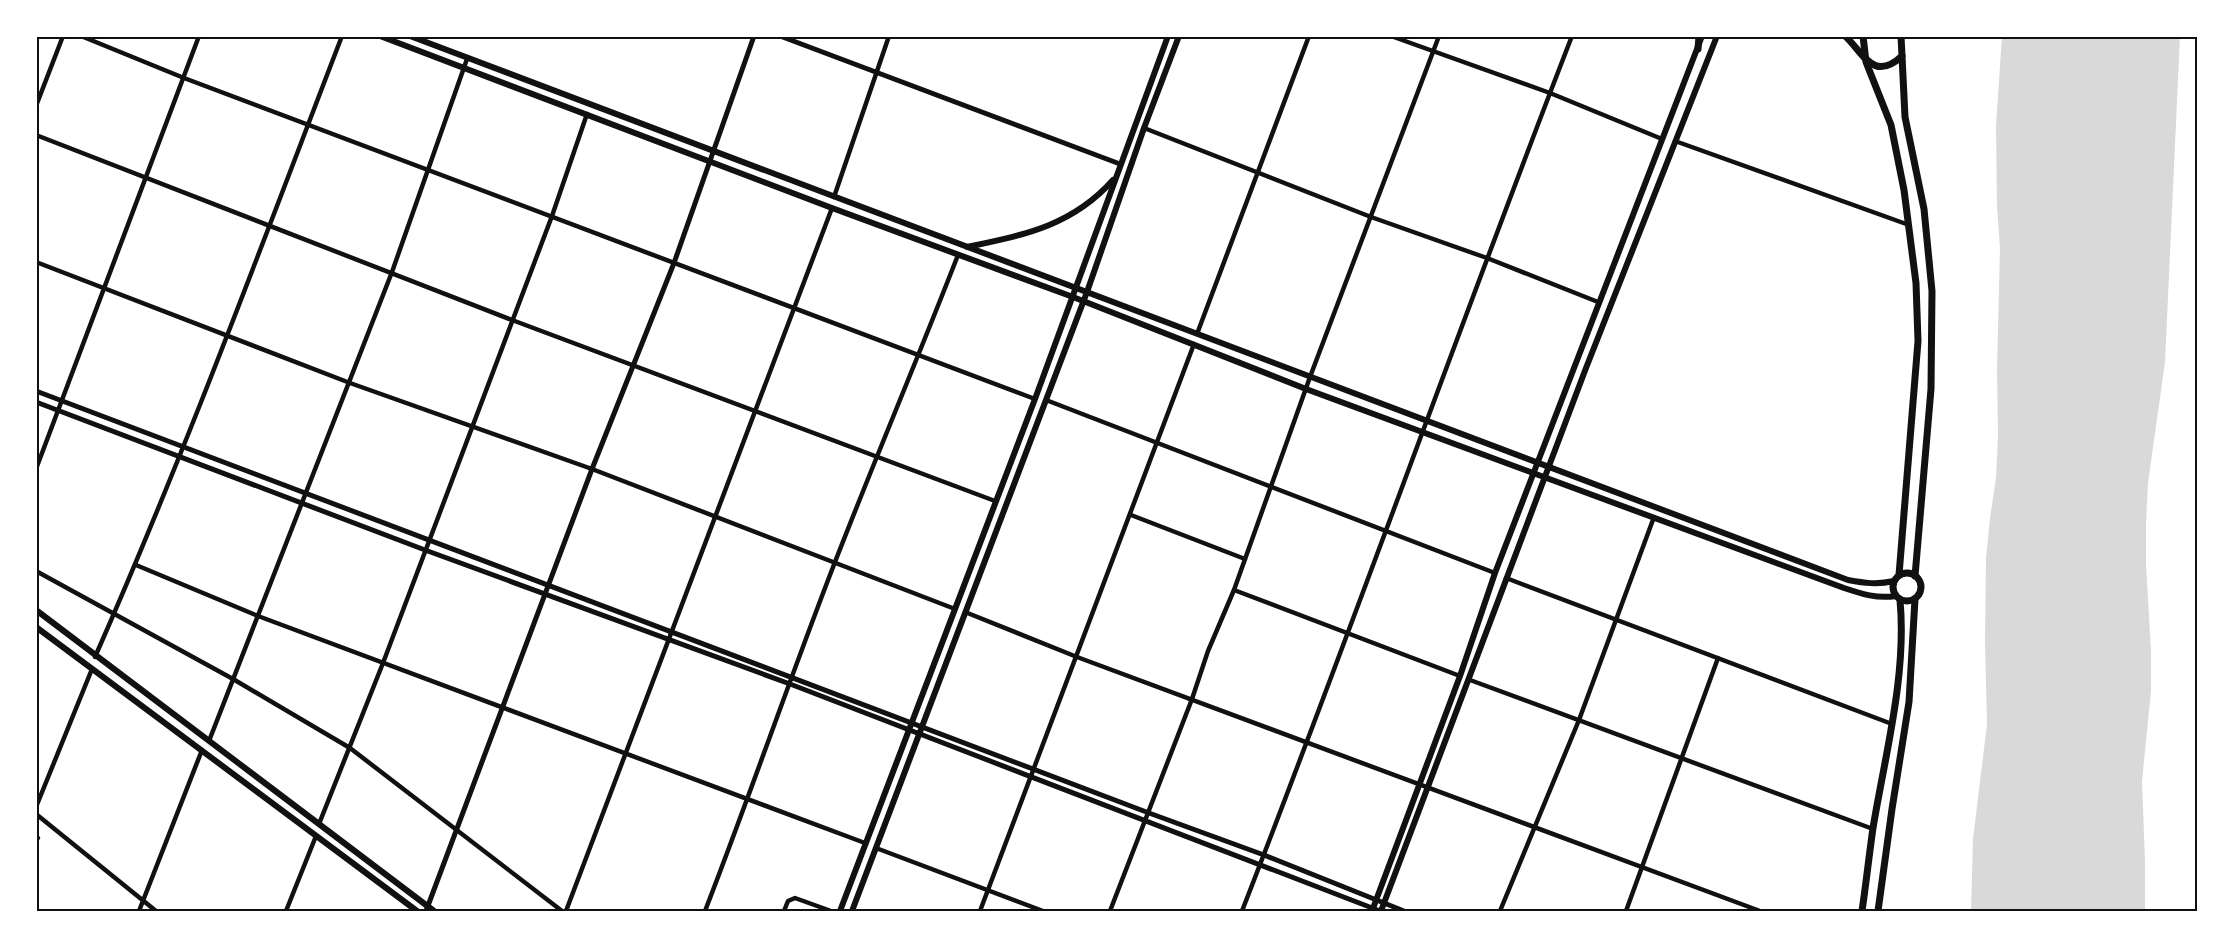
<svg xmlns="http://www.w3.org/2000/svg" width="2234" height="947" viewBox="0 0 2234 947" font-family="'Libre Baskerville',serif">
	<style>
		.water { fill: #d9d9d9 }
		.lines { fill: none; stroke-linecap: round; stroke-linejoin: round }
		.minor { stroke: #111; stroke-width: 4.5 }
		.tertiary { stroke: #111; stroke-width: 5 }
		.secondary { stroke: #111; stroke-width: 6 }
		.primary { stroke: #111; stroke-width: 7 }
		.neatline { fill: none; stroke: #111; stroke-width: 2 }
	</style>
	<rect width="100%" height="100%" fill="#fff"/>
	<polygon class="water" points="2002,36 2180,36 2165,362 2148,483 2146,523 2146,565 2151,650 2151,691 2142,781 2145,862 2145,911 1971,911 1973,839 1987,724 1985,641 1986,558 1990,518 1996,478 1998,436 1997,370 2000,248 1997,206 1996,126"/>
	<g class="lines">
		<g class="minor">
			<polyline points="81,36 184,78 1035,399"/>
			<polyline points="1391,36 1550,93 1662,139"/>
			<polyline points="36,106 63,36"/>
			<polyline points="1144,128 1371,217 1487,258 1598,302"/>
			<polyline points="36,135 512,320 995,501"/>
			<polyline points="1675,141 1909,225"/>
			<polyline points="834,197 889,36"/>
			<polyline points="36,262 350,383 592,469 955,609"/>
			<polyline points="1197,334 1309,36"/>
			<polyline points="1046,400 1495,573"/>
			<polyline points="36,469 199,36"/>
			<polyline points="1131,515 1245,559"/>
			<polyline points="136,565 258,616 865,843"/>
			<polyline points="36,571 233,679 350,748 562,911"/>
			<polyline points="1506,578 1892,724"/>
			<polyline points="1234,590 1460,676"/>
			<polyline points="965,612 1077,657 1760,911"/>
			<path d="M95 657C185 453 262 244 342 36"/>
			<polyline points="1470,680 1873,829"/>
			<polyline points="209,741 392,272 467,59"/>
			<polyline points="36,807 92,669"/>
			<polyline points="36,814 156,911"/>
			<polyline points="319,824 383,663 552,216 587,114"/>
			<polyline points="36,836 38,838"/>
			<polyline points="876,848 1043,911"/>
			<polyline points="139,911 202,750"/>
			<polyline points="286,911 316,836"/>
			<polyline points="566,911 832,208"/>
			<path d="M705 911C750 795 790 678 835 562 875 459 918 358 958 255"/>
			<polyline points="784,911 788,901 795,898 831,911"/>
			<polyline points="980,911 1194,344"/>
			<polyline points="1110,911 1192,699 1208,651 1234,590 1310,377 1439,36"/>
			<path d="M1242 911C1355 621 1459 327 1572 36"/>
			<polyline points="1500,911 1579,720 1654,517"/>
			<polyline points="1626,911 1718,658"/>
		</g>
		<g class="tertiary">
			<polyline points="780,36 1120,164"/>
			<polyline points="36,391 1149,813 1264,855 1404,911"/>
			<polyline points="36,402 425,550 790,684 1380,911"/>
			<polyline points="426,911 592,469 674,263 754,36"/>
		</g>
		<g class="secondary">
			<path d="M380 36 832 208 1073 297 1306 389 1844 588C1862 594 1877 599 1896 596"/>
			<path d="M410 36 1848 580C1864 583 1877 585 1894 581"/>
			<path d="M967 247C1024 235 1072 226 1113 180"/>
			<polyline points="36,610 434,911"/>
			<polyline points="36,627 417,911"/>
			<polyline points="840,911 1035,399 1168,36"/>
			<polyline points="852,911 1087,292 1144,128 1179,36"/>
			<polyline points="1372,911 1460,676 1495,573 1702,36"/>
			<polyline points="1381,911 1586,368 1717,36"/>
		</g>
		<g class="primary">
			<path d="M1845 36C1863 52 1873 83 1902 56"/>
			<polyline points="1863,36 1866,62 1891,125 1904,190 1916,283 1918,341 1899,575"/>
			<polyline points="1901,36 1905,117 1924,209 1932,291 1931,389 1915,576"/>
			<polyline points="1698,49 1699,36"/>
			<circle cx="1907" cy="587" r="14"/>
			<path d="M1862 911C1866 884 1869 856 1873 828 1885 755 1907 675 1900 600"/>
			<polyline points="1878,911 1892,809 1909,702 1915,599"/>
		</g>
	</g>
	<rect width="2234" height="947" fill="none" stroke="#ffffff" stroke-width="75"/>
	<rect x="38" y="38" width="2158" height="872" class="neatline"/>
</svg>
